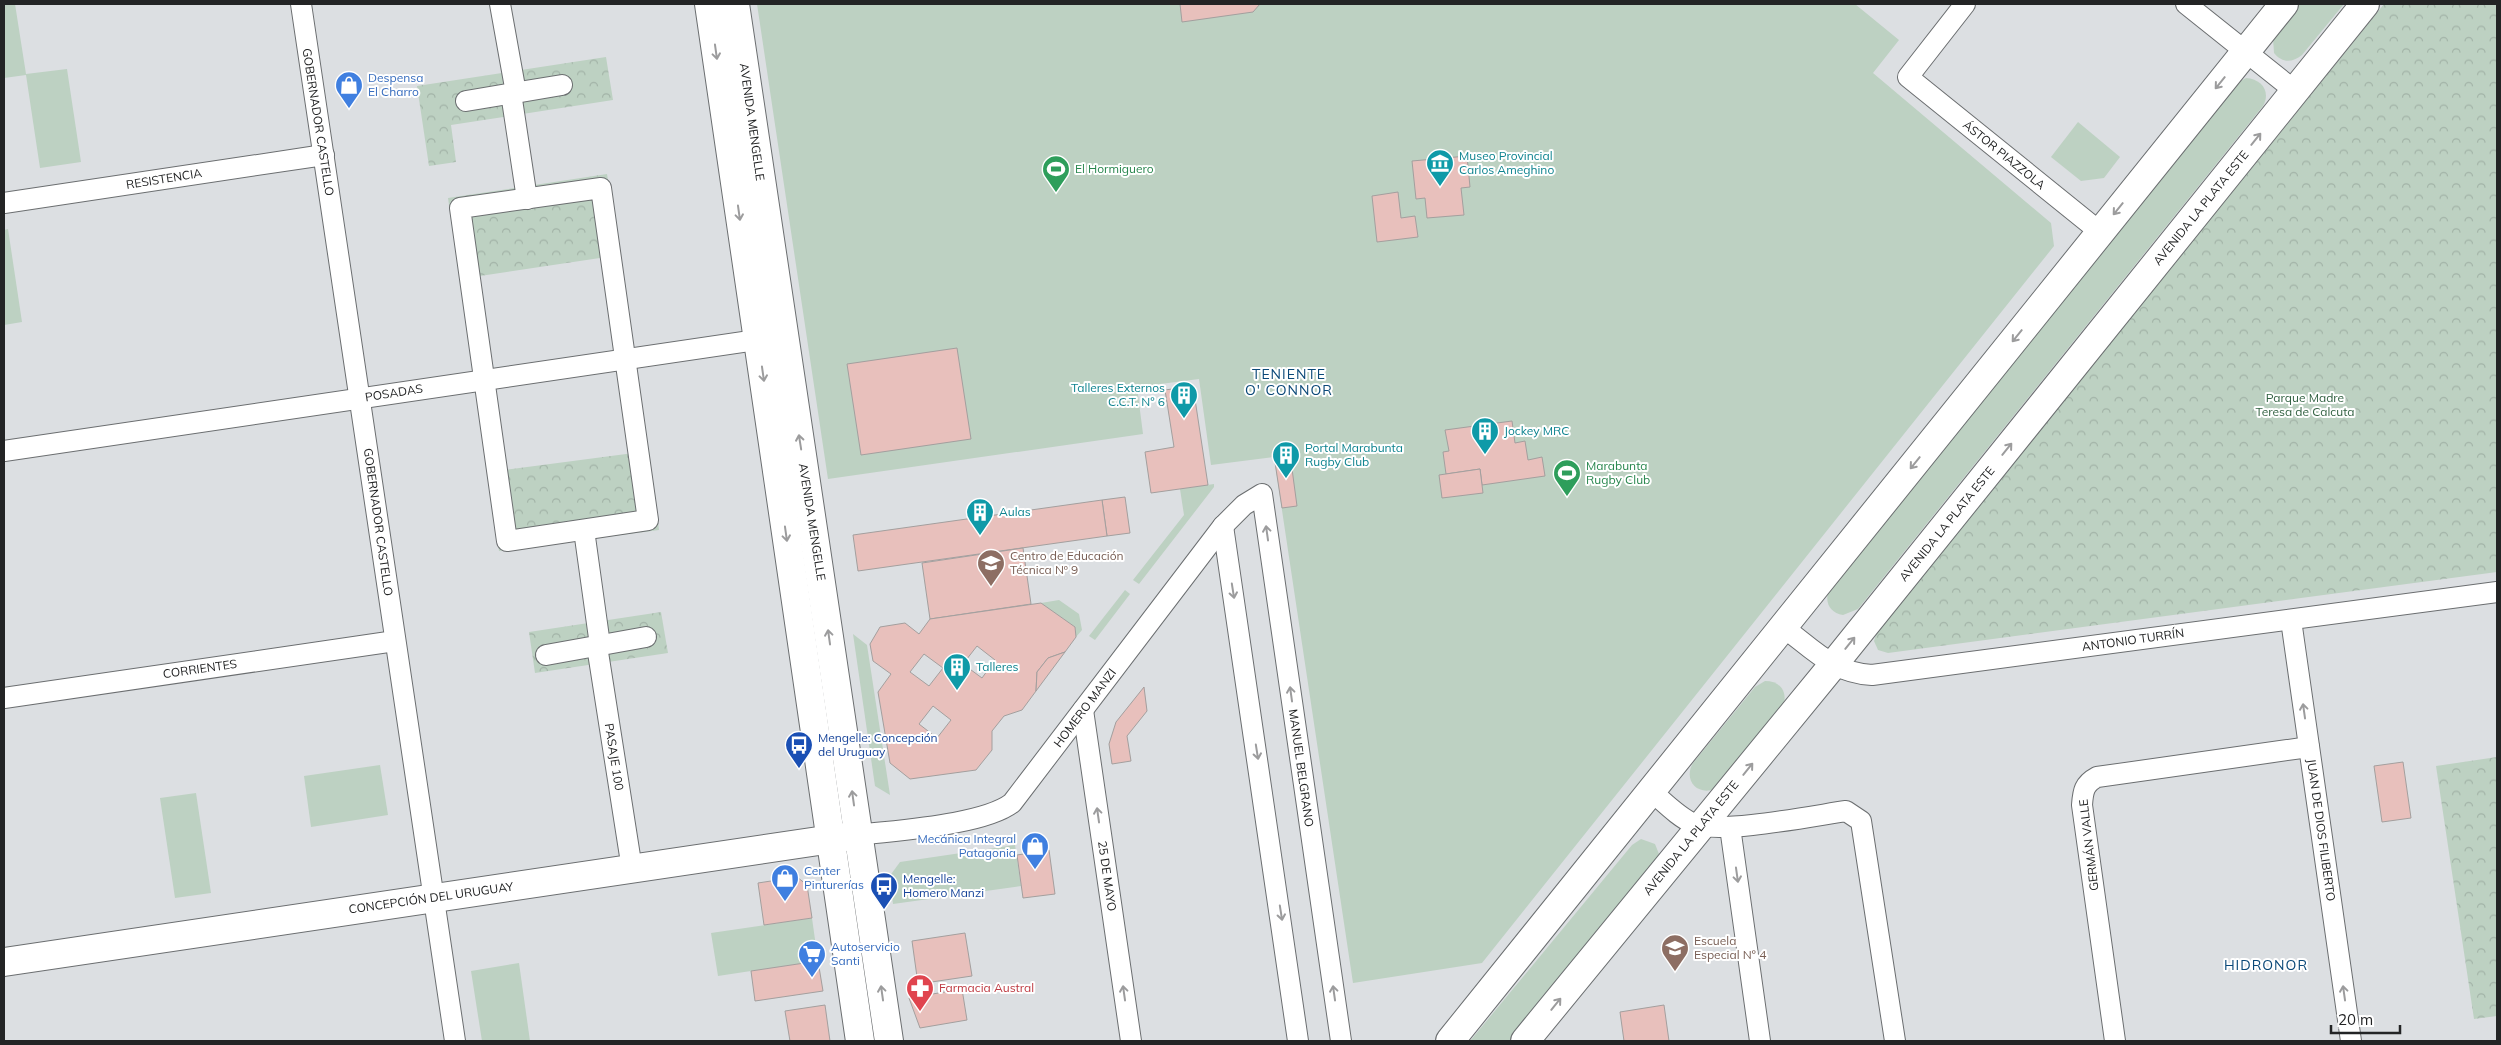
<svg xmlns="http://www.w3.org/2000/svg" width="2501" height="1045" viewBox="0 0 2501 1045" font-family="Mulish,sans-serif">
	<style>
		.green { fill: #bdd1c2 }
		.forest { fill: url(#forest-crowns) }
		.building { fill: #e8c0bc; stroke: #a39f9e; fill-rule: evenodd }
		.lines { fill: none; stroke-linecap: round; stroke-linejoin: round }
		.street-casing { stroke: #6b6e70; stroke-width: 22 }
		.secondary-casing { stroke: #6b6e70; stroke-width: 30 }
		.primary-casing { stroke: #6b6e70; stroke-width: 30 }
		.street { stroke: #fff; stroke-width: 20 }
		.secondary { stroke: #fff; stroke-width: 28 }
		.primary { stroke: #fff; stroke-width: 28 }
		.oneway { stroke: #9c9c9d }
		.labels { text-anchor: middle; stroke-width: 4; stroke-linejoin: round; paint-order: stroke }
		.shop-label { font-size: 12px; fill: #366cbe; stroke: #fff; text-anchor: start }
		.street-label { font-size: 12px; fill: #232425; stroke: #fff }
		.culture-label { font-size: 12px; fill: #0d838f; stroke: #fff; text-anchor: start }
		.leisure-label { font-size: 12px; fill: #27864d; stroke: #fff; text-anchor: start }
		.park-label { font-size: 12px; fill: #2f5f3f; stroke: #fff }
		.education-label { font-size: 12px; fill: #785e54; stroke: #fff; text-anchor: start }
		.transit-label { font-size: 12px; fill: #164399; stroke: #fff; text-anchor: start }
		.health-label { font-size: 12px; fill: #be3a42; stroke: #fff; text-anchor: start }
		.neighbourhood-label { font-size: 14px; letter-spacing: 1px; fill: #0a4878; stroke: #fff }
	</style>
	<defs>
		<pattern id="forest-crowns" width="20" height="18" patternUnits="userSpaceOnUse" patternTransform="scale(1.25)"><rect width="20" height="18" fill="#bdd1c2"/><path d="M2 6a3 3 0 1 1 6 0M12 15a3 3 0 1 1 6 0" fill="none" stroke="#a2b3a7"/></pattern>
	</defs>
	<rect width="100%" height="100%" fill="#dcdfe2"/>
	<g class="green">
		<polygon points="4,4 15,4 26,74 67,69 81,162 40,168 26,75 4,78"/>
		<polygon points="757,4 1855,4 1899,40 1873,73 2051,223 2054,246 1482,963 1353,983 1274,457 1211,465 1199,379 1137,387 1143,434 828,479"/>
		<path d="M2299 4H2344L2302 55C2292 63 2282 63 2274 53L2273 38Z"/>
		<path d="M2246 78C2262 79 2271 92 2263 106L1858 609 1843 615C1831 613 1825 604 1828 592L2236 84Z"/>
		<polygon points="2078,122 2120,157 2104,178 2081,181 2051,157"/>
		<polygon points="8,229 22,322 4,325 4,230"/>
		<polygon points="1214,484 1214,487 1139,584 1133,580 1184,515 1180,489"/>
		<polygon points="1125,590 1130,594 1095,640 1089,636"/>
		<polygon points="1059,600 1079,614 1082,630 1076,637 1075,627 1041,603"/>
		<polygon points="853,634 867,645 890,795 875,786"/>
		<path d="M1765 681C1779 681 1787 690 1784 704L1715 789C1697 796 1683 780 1693 763L1755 687Z"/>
		<polygon points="380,765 388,815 311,827 304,776"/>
		<polygon points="196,793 211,893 175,898 160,798"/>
		<polygon points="1641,839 1655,844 1659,854 1656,864 1510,1041 1470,1041 1632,845"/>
		<polygon points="1015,845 1021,886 893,904 889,877 900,862"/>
		<polygon points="812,918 818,961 718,976 711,933"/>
		<polygon points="519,963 530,1041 482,1041 471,971"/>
	</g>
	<g class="forest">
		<polygon points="2384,4 2497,4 2497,572 1888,653 1878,650 1874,641 1877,632"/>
		<polygon points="606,57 613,100 451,125 456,162 429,166 417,86"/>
		<polygon points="607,174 620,255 460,279 448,198"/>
		<polygon points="649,451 659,530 499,551 488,472"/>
		<polygon points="661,612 668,653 535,673 529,632"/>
		<polygon points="2497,757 2497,1016 2474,1019 2436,766"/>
	</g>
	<g class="building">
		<polygon points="1180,4 1260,4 1253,12 1182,22"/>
		<polygon points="1467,156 1470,187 1461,188 1464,215 1427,218 1425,198 1416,199 1412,161"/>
		<polygon points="1398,192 1401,218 1415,216 1418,237 1377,242 1372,196"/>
		<polygon points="957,348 971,439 861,455 847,364"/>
		<polygon points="1193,386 1208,485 1151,493 1145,452 1174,447 1165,390"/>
		<polygon points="1512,421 1515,443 1525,441 1528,460 1542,457 1545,476 1482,485 1480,469 1446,474 1443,452 1449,451 1445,430"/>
		<polygon points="1290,454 1297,506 1282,508 1274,456"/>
		<polygon points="1480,469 1483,493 1442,498 1439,475"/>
		<polygon points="1125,497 1130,533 1107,536 1102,500"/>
		<polygon points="1102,500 1107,536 858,571 853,535"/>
		<polygon points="1023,548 1031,604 930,619 922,563"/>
		<path d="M1041 603 1075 627 1076 637 1065 652 1048 658 1037 672 1036 691 1022 710 1004 716 992 731V750L976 770 910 779 890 763 878 692 891 674 873 661 870 644 880 627 905 623 919 634 930 619ZM977 646 995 660 982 678 963 664ZM924 654 943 668 929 686 910 672ZM933 706 951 720 937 738 919 724Z"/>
		<polygon points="1065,652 1036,691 1037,672 1048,658"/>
		<polygon points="1144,687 1147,711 1127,736 1131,761 1112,764 1109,744 1116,722"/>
		<polygon points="2403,762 2411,818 2382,822 2374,766"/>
		<polygon points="1049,850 1055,894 1023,898 1017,855"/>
		<polygon points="797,877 807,885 812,918 764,925 758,883"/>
		<polygon points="965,933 972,976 918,984 912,941"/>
		<polygon points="818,961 823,991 755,1001 751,971"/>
		<polygon points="962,989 967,1020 920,1028 909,998"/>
		<polygon points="825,1005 830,1041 790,1041 785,1011"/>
		<polygon points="1664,1005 1669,1041 1624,1041 1620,1012"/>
	</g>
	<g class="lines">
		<g class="street-casing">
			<g id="street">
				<polyline points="301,4 455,1041"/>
				<polyline points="500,4 516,93"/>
				<polyline points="1965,4 1908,77 2100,232"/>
				<polyline points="2186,4 2295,91"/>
				<polyline points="511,93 527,199"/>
				<polyline points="466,101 562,85"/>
				<polygon points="601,188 648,520 507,541 460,208"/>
				<polyline points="4,203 324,155"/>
				<polyline points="4,451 770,338"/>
				<polyline points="1223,526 1298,1041"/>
				<polyline points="584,530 600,645"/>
				<polyline points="2291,620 2351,1041"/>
				<path d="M1783 627C1813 649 1833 673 1872 675L2497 592"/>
				<polyline points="597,646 632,869"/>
				<polyline points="546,655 646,637"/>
				<polyline points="4,698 395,641"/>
				<polyline points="1083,710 1131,1041"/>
				<path d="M1651 791C1664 802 1678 817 1694 824 1722 834 1812 816 1846 811L1861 821 1895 1041"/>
				<polyline points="1730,827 1760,1041"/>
				<path d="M859 835C898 830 983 825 1012 803L1223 526 1244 505 1262 494 1341 1041"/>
				<path d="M2115 1041 2082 805C2083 791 2084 784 2097 777L2309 747"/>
			</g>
		</g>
		<g class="secondary-casing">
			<g id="secondary">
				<polyline points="4,962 859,835"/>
				<polyline points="1450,1041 2284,4"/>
				<polyline points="1525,1041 1833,665 2365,4"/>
			</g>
		</g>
		<g class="primary-casing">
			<g id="primary">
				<polyline points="709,4 860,1041"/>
				<polyline points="735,4 889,1041"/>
			</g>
		</g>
		<use href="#street" class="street"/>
		<use href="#secondary" class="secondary"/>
		<use href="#primary" class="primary"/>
	</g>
	<defs><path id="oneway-shaft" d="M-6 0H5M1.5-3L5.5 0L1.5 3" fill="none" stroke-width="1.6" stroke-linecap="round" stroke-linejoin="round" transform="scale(1.25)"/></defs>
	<g class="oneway">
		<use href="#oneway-shaft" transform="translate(716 52) rotate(82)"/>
		<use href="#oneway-shaft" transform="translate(2220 83) rotate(129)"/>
		<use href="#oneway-shaft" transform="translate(2256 139) rotate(-51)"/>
		<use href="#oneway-shaft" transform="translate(2118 209) rotate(129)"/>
		<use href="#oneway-shaft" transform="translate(739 213) rotate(82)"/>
		<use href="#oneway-shaft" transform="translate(2017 336) rotate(129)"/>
		<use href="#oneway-shaft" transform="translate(763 374) rotate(82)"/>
		<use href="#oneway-shaft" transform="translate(800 442) rotate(-99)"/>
		<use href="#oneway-shaft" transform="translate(2007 449) rotate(-51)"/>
		<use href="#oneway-shaft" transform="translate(1915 463) rotate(129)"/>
		<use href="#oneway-shaft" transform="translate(1267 533) rotate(-98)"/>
		<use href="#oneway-shaft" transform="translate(786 534) rotate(82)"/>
		<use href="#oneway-shaft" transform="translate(1233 591) rotate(81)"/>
		<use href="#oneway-shaft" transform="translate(829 637) rotate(-98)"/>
		<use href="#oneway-shaft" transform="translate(1850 643) rotate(-51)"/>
		<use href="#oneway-shaft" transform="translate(1291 694) rotate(-98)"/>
		<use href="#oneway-shaft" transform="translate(2304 711) rotate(-98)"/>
		<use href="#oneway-shaft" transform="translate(1257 752) rotate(81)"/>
		<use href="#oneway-shaft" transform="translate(1748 769) rotate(-51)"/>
		<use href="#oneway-shaft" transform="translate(853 798) rotate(-98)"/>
		<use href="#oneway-shaft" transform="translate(1098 815) rotate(-98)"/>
		<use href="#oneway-shaft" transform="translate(1737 875) rotate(82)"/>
		<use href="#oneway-shaft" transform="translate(1281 913) rotate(81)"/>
		<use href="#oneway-shaft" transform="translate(882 993) rotate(-98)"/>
		<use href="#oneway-shaft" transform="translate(1124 993) rotate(-98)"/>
		<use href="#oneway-shaft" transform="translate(1334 993) rotate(-98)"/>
		<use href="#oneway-shaft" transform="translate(2344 993) rotate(-98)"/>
		<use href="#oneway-shaft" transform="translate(1556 1004) rotate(-51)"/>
	</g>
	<defs>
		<g id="shop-pin" transform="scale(1.4375)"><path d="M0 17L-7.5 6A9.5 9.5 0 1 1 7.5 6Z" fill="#3f7fe0" stroke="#fff"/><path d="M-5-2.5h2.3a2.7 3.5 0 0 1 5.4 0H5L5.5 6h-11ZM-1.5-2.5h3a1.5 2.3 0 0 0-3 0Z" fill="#fff"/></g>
		<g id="museum-pin" transform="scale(1.4375)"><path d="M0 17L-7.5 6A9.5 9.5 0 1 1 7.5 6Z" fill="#0f9aa8" stroke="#fff"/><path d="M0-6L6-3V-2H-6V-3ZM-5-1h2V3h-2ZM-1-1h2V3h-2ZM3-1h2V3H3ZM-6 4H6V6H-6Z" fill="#fff"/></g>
		<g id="stadium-pin" transform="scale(1.4375)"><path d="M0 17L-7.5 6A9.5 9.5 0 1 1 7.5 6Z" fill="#2e9e5b" stroke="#fff"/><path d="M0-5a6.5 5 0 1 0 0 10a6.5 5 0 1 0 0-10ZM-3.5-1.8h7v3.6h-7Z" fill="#fff"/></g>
		<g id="building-pin" transform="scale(1.4375)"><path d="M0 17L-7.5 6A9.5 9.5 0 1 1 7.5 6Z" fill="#0f9aa8" stroke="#fff"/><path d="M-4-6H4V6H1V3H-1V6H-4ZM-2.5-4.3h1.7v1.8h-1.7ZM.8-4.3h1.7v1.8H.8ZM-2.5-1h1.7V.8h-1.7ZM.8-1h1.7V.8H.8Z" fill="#fff"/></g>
		<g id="school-pin" transform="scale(1.4375)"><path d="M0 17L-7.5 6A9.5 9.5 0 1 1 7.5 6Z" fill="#8d6e63" stroke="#fff"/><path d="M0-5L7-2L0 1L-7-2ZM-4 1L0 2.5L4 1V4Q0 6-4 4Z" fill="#fff"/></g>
		<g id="bus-pin" transform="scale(1.4375)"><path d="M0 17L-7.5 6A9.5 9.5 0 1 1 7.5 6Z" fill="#1a4fb4" stroke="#fff"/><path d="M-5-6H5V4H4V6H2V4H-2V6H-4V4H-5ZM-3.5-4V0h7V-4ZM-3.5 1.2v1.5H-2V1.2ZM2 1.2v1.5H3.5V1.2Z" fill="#fff"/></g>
		<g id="supermarket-pin" transform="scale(1.4375)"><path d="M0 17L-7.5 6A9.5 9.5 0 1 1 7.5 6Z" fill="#3f7fe0" stroke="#fff"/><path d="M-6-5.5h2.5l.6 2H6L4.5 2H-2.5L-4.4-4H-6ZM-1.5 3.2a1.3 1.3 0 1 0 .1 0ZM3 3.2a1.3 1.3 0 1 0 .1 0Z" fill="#fff"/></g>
		<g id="pharmacy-pin" transform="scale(1.4375)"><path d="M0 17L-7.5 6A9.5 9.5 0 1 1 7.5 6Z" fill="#e0444e" stroke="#fff"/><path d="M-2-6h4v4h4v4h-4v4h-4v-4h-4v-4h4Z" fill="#fff"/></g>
	</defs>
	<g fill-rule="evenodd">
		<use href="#shop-pin" x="349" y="85"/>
		<use href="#museum-pin" x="1440" y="163"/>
		<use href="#stadium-pin" x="1056" y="169"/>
		<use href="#building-pin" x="1184" y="395"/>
		<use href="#building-pin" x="1485" y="431"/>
		<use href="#building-pin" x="1286" y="455"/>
		<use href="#stadium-pin" x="1567" y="473"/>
		<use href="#building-pin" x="980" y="512"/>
		<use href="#school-pin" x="991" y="563"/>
		<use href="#building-pin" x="957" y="667"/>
		<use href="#bus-pin" x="799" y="745"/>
		<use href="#shop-pin" x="1035" y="846"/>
		<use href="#shop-pin" x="785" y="878"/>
		<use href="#bus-pin" x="884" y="886"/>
		<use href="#school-pin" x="1675" y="948"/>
		<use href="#supermarket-pin" x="812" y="954"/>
		<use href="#pharmacy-pin" x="920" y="988"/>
	</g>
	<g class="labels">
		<g class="shop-label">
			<text x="368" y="82">Despensa<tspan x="368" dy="14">El Charro</tspan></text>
			<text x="1016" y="843" text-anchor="end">Mecánica Integral<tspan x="1016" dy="14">Patagonia</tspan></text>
			<text x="804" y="875">Center<tspan x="804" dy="14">Pinturerías</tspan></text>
			<text x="831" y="951">Autoservicio<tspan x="831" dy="14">Santi</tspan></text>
		</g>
		<g class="street-label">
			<text transform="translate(318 122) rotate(81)" y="4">GOBERNADOR CASTELLO</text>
			<text transform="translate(752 122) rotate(82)" y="4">AVENIDA MENGELLE</text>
			<text transform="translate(2004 155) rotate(39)" y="4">ÁSTOR PIAZZOLA</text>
			<text transform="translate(164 179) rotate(-9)" y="4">RESISTENCIA</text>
			<text transform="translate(2201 208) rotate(-51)" y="4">AVENIDA LA PLATA ESTE</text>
			<text transform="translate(394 393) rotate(-9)" y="4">POSADAS</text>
			<text transform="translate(378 522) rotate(82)" y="4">GOBERNADOR CASTELLO</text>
			<text transform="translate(812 522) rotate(81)" y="4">AVENIDA MENGELLE</text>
			<text transform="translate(1947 524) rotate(-51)" y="4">AVENIDA LA PLATA ESTE</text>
			<text transform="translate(2133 640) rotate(-8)" y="4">ANTONIO TURRÍN</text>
			<text transform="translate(200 669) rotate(-8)" y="4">CORRIENTES</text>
			<text transform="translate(1085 708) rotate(-53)" y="4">HOMERO MANZI</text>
			<text transform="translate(614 757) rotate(81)" y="4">PASAJE 100</text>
			<text transform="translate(1301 768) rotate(82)" y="4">MANUEL BELGRANO</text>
			<text transform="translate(2321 830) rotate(82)" y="4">JUAN DE DIOS FILIBERTO</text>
			<text transform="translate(1691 838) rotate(-51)" y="4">AVENIDA LA PLATA ESTE</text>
			<text transform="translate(2089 845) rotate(-97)" y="4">GERMÁN VALLE</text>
			<text transform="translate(1107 876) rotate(82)" y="4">25 DE MAYO</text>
			<text transform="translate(431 898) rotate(-8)" y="4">CONCEPCIÓN DEL URUGUAY</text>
		</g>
		<g class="culture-label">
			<text x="1459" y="160">Museo Provincial<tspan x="1459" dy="14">Carlos Ameghino</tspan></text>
			<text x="1165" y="392" text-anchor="end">Talleres Externos<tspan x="1165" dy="14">C.C.T. N° 6</tspan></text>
			<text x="1504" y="435">Jockey MRC</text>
			<text x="1305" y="452">Portal Marabunta<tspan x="1305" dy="14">Rugby Club</tspan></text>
			<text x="999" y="516">Aulas</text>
			<text x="976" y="671">Talleres</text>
		</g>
		<g class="leisure-label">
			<text x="1075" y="173">El Hormiguero</text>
			<text x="1586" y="470">Marabunta<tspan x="1586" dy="14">Rugby Club</tspan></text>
		</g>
		<g class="park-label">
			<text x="2305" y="402">Parque Madre<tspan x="2305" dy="14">Teresa de Calcuta</tspan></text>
		</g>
		<g class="education-label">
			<text x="1010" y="560">Centro de Educación<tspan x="1010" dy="14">Técnica Nº 9</tspan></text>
			<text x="1694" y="945">Escuela<tspan x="1694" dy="14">Especial N° 4</tspan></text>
		</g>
		<g class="transit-label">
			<text x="818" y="742">Mengelle: Concepción<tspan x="818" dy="14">del Uruguay</tspan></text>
			<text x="903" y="883">Mengelle:<tspan x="903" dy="14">Homero Manzi</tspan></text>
		</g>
		<g class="health-label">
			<text x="939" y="992">Farmacia Austral</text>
		</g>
		<g class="neighbourhood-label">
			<text x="1289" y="379">TENIENTE<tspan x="1289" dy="16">O' CONNOR</tspan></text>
			<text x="2266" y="970">HIDRONOR</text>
		</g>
	</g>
	<rect width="2501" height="1045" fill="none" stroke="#232425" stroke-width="10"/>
	<path d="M2331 1025v8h69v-8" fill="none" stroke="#232425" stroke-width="2.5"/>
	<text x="2338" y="1025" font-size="15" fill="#232425" stroke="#ffffff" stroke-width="4" paint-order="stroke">20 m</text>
</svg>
